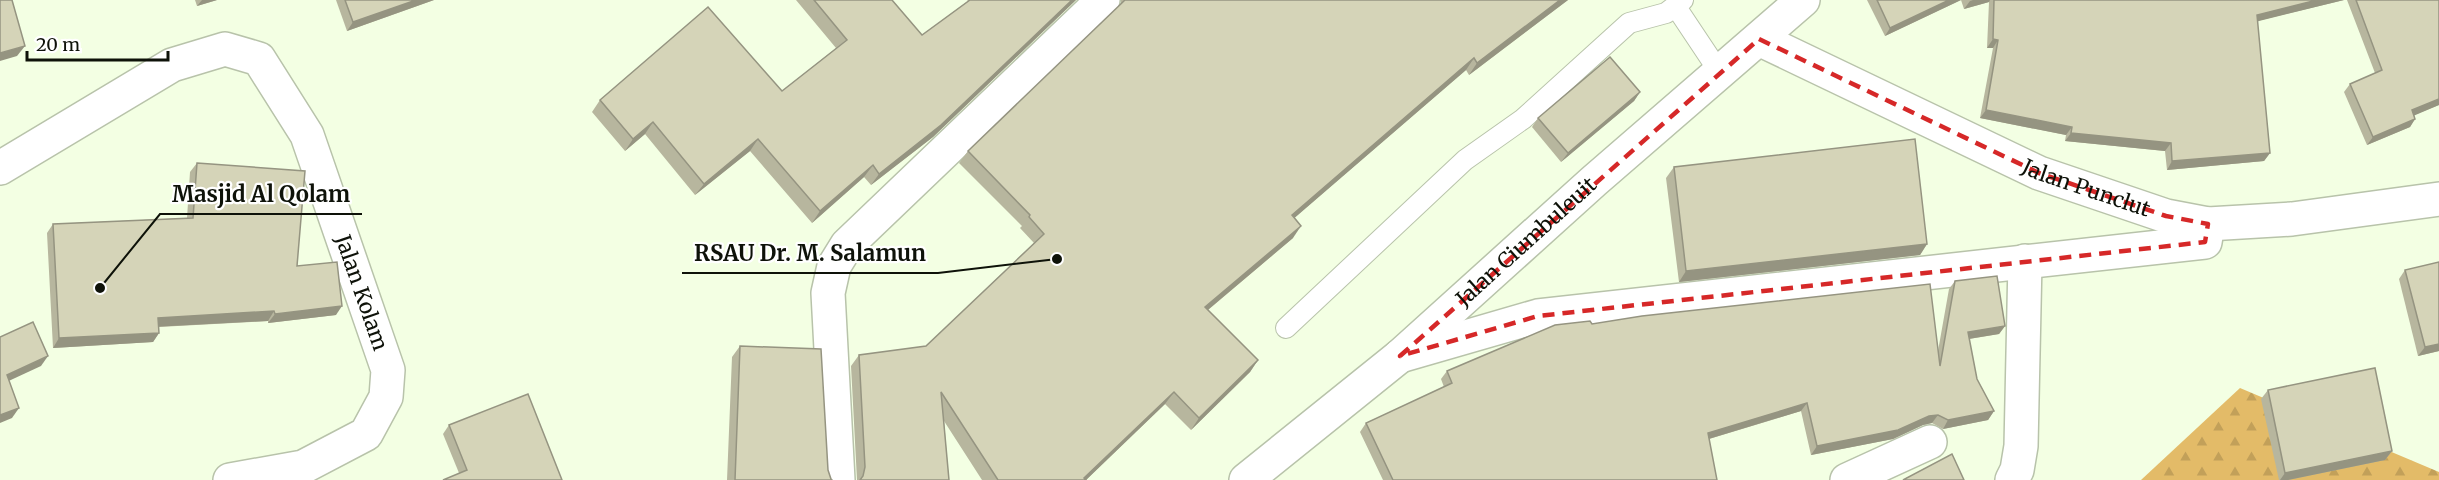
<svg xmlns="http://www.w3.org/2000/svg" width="2439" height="480" viewBox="0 0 2439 480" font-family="Merriweather,serif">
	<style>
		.forest { fill: url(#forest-firs) }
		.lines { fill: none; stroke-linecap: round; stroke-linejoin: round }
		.lane-casing { stroke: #b8c3aa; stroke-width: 22 }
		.street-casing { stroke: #b8c3aa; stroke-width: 36 }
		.secondary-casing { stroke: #b8c3aa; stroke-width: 36 }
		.lane { stroke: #fff; stroke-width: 20 }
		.street { stroke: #fff; stroke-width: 33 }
		.secondary { stroke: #fff; stroke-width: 33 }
		.wall { fill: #b7b69e }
		.shaded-wall { fill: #959481 }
		.building { fill: #d5d4b8; stroke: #959481; stroke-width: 1.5 }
		.marked { fill: none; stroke: #d62828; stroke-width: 4.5; stroke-dasharray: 12 8; stroke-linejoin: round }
		.labels { text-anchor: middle; stroke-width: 4.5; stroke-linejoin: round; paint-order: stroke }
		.street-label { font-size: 21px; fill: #0e1209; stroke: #fff }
		.leader { fill: none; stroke: #0e1209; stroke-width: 2 }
		.callout-dot { fill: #0e1209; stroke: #fff; stroke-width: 2 }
		.callout-label { font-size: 22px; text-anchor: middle; font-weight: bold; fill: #0e1209; stroke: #fff; stroke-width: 4.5; stroke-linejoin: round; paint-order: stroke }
	</style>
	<defs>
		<pattern id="forest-firs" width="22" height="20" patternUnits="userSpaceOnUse" patternTransform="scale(1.5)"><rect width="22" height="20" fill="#e3bb68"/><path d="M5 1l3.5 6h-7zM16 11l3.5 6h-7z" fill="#c2a059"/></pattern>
	</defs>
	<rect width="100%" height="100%" fill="#f3ffe3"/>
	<polygon class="forest" points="2240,388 2439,472 2439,480 2141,480"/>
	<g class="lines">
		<g class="lane-casing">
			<g id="lane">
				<polyline points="1676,7 1720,73"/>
				<polyline points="1286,328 1465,160 1523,119 1629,23 1666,13 1683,0"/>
			</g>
		</g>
		<g class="street-casing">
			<g id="street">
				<path id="s1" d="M0 168 172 65 225 49 259 59 307 135 388 370 386 397 366 434 303 467 230 480"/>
				<polyline points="1400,356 1538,316 2205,242 2208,224"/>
				<polyline points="838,480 828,293 834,266 847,245 1103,0"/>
				<polyline points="1847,480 1930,442"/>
				<polyline points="2012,480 2017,470 2021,446 2025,261"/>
			</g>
		</g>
		<g class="secondary-casing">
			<g id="secondary">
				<path id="s2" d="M1759 39 2039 173 2166 216 2208 224 2292 219 2439 199"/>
				<path id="s3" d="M1246 480 1400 356 1594 181 1803 0"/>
			</g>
		</g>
		<use href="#lane" class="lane"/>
		<use href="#street" class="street"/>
		<use href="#secondary" class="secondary"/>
	</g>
	<g class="wall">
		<polygon points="195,0 217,0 197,6"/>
		<polygon points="336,0 434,0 347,31"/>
		<polygon points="796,0 892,0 922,35 968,1 967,0 1076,0 933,137 871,185 864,177 812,223 750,151 695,195 645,134 625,151 592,112 600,100 782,91 836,48"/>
		<polygon points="1121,0 1568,0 1469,75 1466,70 1294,218 1293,238 1208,310 1258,360 1250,372 1191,430 1165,404 1086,480 982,480 944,421 949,480 857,480 851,366 859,355 926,346 1034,243 1020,228 1022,226 959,163 968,151 1121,5"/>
		<polygon points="1867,0 1961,0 1885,36"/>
		<polygon points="1961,0 2344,0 2257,21 2270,153 2264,161 2167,170 2165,151 2065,141 2066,135 1980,118 1993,48 1987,48 1989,2 1964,9"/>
		<polygon points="2347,0 2439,0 2439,105 2414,115 2415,119 2410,127 2367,145 2344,92 2350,84 2375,73"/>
		<polygon points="1640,92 1634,101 1561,162 1532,127 1538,118"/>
		<polygon points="197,163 297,266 336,315 268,323 268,321 159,327 159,333 153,342 53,348 47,233 53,224 187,218 190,172"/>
		<polygon points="1674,167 1927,244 1920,255 1679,282 1666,178"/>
		<polygon points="2405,270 2439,351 2418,356 2399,279"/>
		<polygon points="1955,281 2005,326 1999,334 1969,339 1977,379 1994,411 1988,420 1943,429 1932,423 1923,425 1893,439 1811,455 1801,411 1709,439 1717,480 1383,480 1360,432 1366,423 1444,387 1441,379 1447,371 1592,324 1938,351 1949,289"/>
		<polygon points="740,346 828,470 831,479 832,480 727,480 732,357"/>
		<polygon points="2268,390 2392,451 2385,460 2288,480 2279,480 2261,399"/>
		<polygon points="449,425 562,480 459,473 443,434"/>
	</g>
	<g class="shaded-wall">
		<polygon points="202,0 217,0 197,6"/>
		<polygon points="416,0 434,0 347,31 353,22"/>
		<polygon points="1072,0 1076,0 933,137 871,185 879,174"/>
		<polygon points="1560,0 1568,0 1469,75 1477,63"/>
		<polygon points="1949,0 1961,0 1885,36 1890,28"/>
		<polygon points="1973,0 1990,0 1989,2 1964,9 1970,1"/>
		<polygon points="2317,0 2344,0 2251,23 2257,15"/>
		<polygon points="1993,39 1998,40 1993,48 1987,48"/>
		<polygon points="25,46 17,56 0,61 0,53"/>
		<polygon points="1474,58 1466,70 1284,227 1292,215"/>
		<polygon points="1640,92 1634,101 1561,162 1568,153"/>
		<polygon points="2439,99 2439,105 2406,119 2412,110"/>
		<polygon points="1986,110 2072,127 2066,135 1980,118"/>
		<polygon points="2415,119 2410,127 2367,145 2373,137"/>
		<polygon points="653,122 645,134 625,151 633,139"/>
		<polygon points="2071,133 2171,143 2165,151 2065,141"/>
		<polygon points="758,139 750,151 695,195 704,184"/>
		<polygon points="2270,153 2264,161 2167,170 2172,161"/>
		<polygon points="873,165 864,177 812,223 820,211"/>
		<polygon points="1301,226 1293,238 1197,319 1205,307"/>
		<polygon points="1927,244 1920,255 1679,282 1686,271"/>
		<polygon points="342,306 336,315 268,323 275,314"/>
		<polygon points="274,311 268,321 152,327 158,318"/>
		<polygon points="2005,326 1999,334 1962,340 1968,332"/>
		<polygon points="159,333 153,342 53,348 59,338"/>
		<polygon points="2439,344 2439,351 2418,356 2425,347"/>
		<polygon points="48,356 41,366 0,385 7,375"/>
		<polygon points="1258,360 1250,372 1191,430 1199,418"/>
		<polygon points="1174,392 1165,404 1086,480 1084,478"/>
		<polygon points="1807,403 1801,411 1702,441 1708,433"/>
		<polygon points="19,408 12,418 0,423 0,415"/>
		<polygon points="1994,411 1988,420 1943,429 1948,420"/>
		<polygon points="1938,415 1932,423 1923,425 1893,439 1811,455 1817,446 1929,416"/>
		<polygon points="2392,451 2385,460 2288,480 2280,480 2285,473"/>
	</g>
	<g class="building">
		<polygon points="0,0 12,0 25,46 0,53"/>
		<polygon points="345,0 416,0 353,22"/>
		<polygon points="814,0 892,0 922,35 970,0 1072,0 941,125 879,174 873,165 820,211 758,139 704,184 653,122 633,139 600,100 708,7 782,91 847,40"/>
		<polygon points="1125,0 1560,0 1477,63 1474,58 1292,215 1301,226 1205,307 1258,360 1199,418 1174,392 1084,478 1086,480 998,480 941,392 949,480 860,480 863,476 865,467 859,355 926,346 1044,234 1029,217 1030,215 968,151"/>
		<polygon points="1877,0 1949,0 1890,28"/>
		<polygon points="1994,0 2317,0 2257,15 2270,153 2172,161 2171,143 2071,133 2072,127 1986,110 1998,40 1993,39"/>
		<polygon points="2356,0 2439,0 2439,99 2412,110 2415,119 2373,137 2350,84 2382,70"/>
		<polygon points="1610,57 1640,92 1568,153 1538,118"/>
		<polygon points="1915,139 1927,244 1686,271 1674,167"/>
		<polygon points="197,163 305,171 297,266 337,262 342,306 275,314 274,311 158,318 159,333 59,338 53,224 193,218"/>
		<polygon points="2439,262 2439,344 2425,347 2405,270"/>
		<polygon points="1997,276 2005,326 1968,332 1977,379 1994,411 1948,420 1938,415 1929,416 1898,430 1817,446 1807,403 1708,433 1717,480 1393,480 1366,423 1452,383 1447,371 1555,325 1590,321 1592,324 1642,316 1930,284 1940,366 1955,281"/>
		<polygon points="33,322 48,356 7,375 19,408 0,415 0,337"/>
		<polygon points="740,346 821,349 828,470 831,479 832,480 735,480"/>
		<polygon points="2375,368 2392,451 2285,473 2268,390"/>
		<polygon points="528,394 562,480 443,480 467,470 449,425"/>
		<polygon points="1952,454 1964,480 1903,480"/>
	</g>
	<path class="marked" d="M1759 39 2039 173 2166 216 2208 224 2205 242 1538 316 1400 356Z"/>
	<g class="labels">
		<g class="street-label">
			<text dy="7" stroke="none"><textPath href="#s2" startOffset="360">Jalan Punclut</textPath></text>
			<text dy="7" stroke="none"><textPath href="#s3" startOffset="368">Jalan Ciumbuleuit</textPath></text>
			<text dy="7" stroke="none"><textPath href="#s1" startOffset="548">Jalan Kolam</textPath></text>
		</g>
	</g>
	<path class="leader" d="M100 288L160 214H362M1057 259L938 273H682"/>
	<g class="callout-dot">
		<circle cx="100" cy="288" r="6"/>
		<circle cx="1057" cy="259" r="6"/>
	</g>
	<g class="callout-label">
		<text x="261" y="202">Masjid Al Qolam</text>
		<text x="810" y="261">RSAU Dr. M. Salamun</text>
	</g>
	<path d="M27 51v9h141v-9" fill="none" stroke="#0e1209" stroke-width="3"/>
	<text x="36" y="51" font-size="18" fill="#0e1209" stroke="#ffffff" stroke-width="4.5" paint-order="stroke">20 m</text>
</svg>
